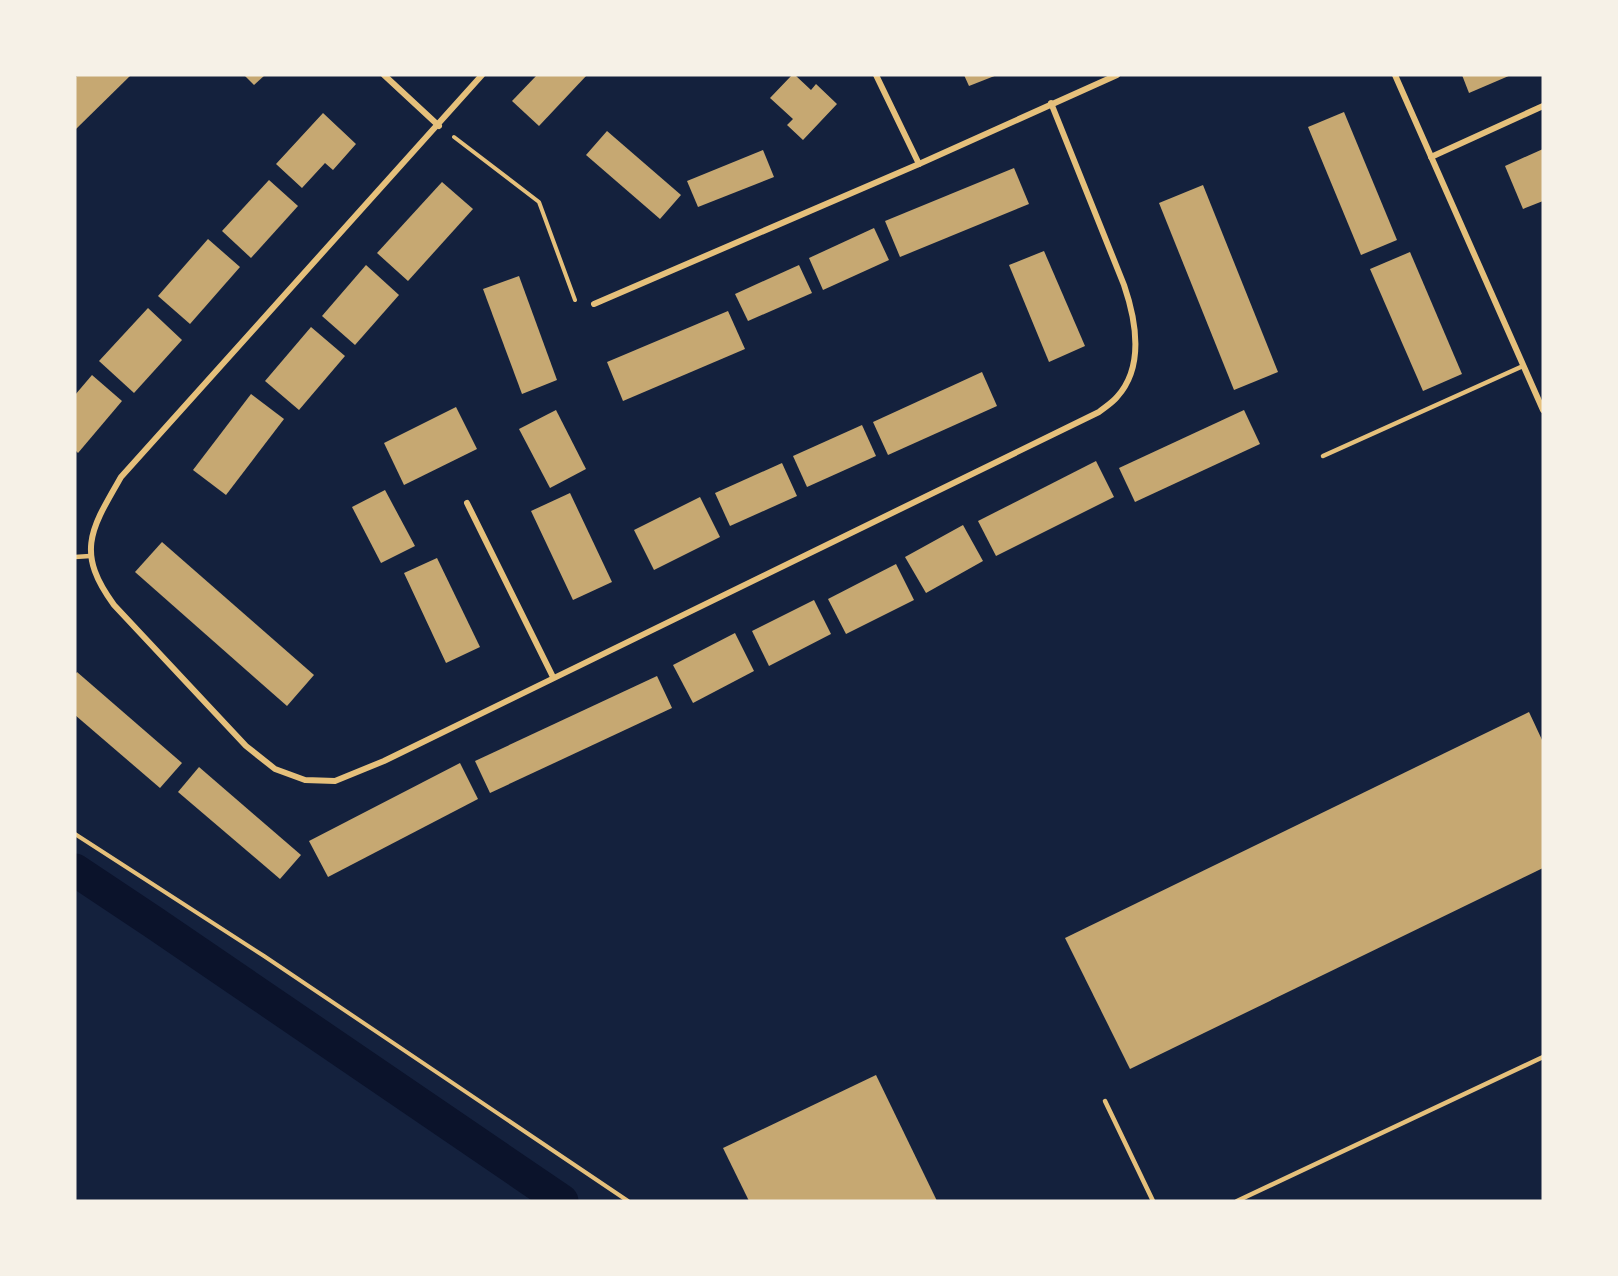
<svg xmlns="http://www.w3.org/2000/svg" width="1618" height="1276" viewBox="0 0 1618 1276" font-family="'Varela Round',sans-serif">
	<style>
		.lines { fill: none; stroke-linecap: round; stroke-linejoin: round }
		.canal { stroke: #0b132b; stroke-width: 33 }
		.building { fill: #c6a872 }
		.path { stroke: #e5c07b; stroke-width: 4 }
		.service { stroke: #e5c07b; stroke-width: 4.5 }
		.minor { stroke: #e5c07b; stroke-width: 6 }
	</style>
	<rect width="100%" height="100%" fill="#14213d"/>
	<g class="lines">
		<polyline class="canal" points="75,870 153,922 562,1201"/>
	</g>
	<g class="building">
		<polygon points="78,75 131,75 75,130 75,78"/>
		<polygon points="244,75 265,75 254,85"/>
		<polygon points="537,75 587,75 539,126 512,101"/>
		<polygon points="792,75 795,75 811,90 816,84 837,104 803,140 787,125 793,119 770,98"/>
		<polygon points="964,75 997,75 969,86"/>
		<polygon points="1462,75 1511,75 1469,93"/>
		<polygon points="1344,112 1397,240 1361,255 1308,127"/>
		<polygon points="323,113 356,144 333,170 325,163 302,188 276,164"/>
		<polygon points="607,131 681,195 660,219 586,155"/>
		<polygon points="1543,149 1543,201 1523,209 1505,166"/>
		<polygon points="763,150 774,177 698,207 687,181"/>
		<polygon points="1014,168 1029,204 900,257 885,221"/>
		<polygon points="269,180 298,206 251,258 222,231"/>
		<polygon points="442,182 473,209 408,281 377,253"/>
		<polygon points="1203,185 1278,372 1234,390 1159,203"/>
		<polygon points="874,228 889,260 823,290 809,258"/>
		<polygon points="208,239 240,267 190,324 158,296"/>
		<polygon points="1044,251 1085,346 1049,362 1009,265"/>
		<polygon points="1410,252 1462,374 1423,391 1370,269"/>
		<polygon points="366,265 399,295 355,345 322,316"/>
		<polygon points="799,265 812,293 748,321 735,294"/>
		<polygon points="519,276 557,380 522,394 483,289"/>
		<polygon points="148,308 182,340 134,393 99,361"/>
		<polygon points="728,311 745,349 623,401 607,362"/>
		<polygon points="311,327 345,356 299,410 265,381"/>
		<polygon points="982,372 997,406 888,455 873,422"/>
		<polygon points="92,375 122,401 78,453 75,450 75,395"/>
		<polygon points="251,394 284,419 226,495 193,470"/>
		<polygon points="456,407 477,449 404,485 384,443"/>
		<polygon points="556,410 586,469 550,488 519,429"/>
		<polygon points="1244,410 1260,444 1135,502 1119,468"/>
		<polygon points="862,425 876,456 807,487 793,456"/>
		<polygon points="1096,461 1114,497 996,556 978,521"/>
		<polygon points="782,463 797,496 730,526 715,493"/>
		<polygon points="385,490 415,546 381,563 352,507"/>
		<polygon points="570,493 612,582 573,600 531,511"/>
		<polygon points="700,497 720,537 654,570 634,530"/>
		<polygon points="963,525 983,561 926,593 905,557"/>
		<polygon points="162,542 314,675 287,706 135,572"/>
		<polygon points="437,558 480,647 446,663 404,573"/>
		<polygon points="896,564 914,600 846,634 828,599"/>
		<polygon points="814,600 831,634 769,666 752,631"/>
		<polygon points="735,633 754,671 693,703 673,665"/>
		<polygon points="77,672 182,763 160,788 75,715 75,675"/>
		<polygon points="657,676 672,708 490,793 475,761"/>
		<polygon points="1529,712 1543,742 1543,868 1130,1069 1065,938"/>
		<polygon points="460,763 478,799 328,877 309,841"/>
		<polygon points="199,767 301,855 280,879 178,792"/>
		<polygon points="876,1075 937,1201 749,1201 723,1148"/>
	</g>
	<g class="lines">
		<g class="path">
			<polyline points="454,137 539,202 575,300"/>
			<polyline points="75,834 264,956 628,1201"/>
		</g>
		<g class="service">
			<polyline points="1323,456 1523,366"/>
			<polyline points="75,557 90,556"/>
			<polyline points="1105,1101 1153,1201"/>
			<polyline points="1237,1201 1543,1057"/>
		</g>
		<g class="minor">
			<polyline points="384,75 439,126"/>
			<path d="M482 75 121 477C91 529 75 552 114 605L246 746 275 769 305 780 335 781 384 761 1099 412C1105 407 1112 403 1117 397 1145 366 1136 320 1124 285L1051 103"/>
			<polyline points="876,75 919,164"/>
			<polyline points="1395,75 1543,410"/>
			<polyline points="1431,157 1543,106"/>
			<polyline points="594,304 919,164 1117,75"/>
			<polyline points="467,503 553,677"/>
		</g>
	</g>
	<rect width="1618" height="1276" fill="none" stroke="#f6f1e7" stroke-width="153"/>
</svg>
